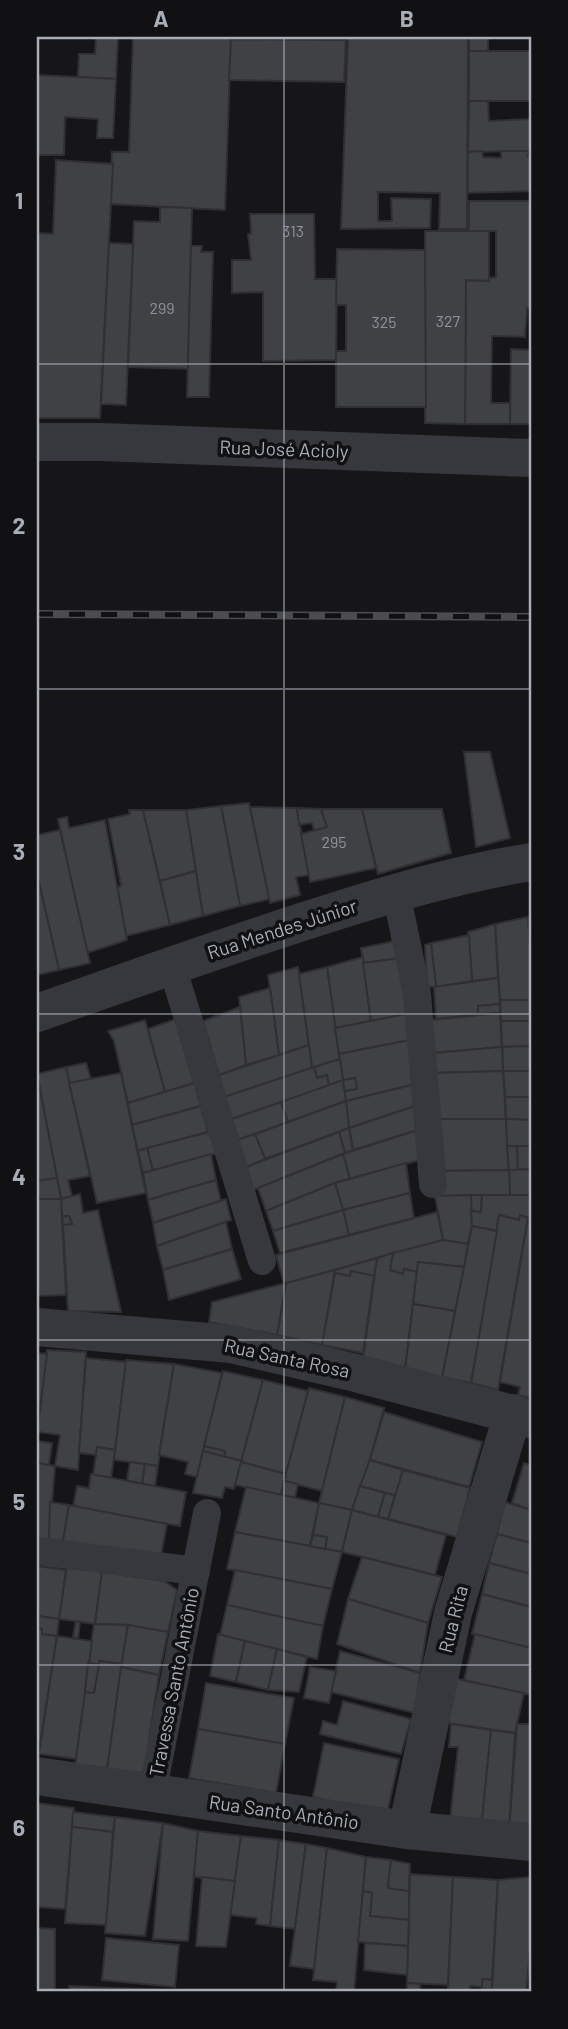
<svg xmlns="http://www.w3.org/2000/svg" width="568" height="2029" viewBox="0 0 568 2029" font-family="Barlow,sans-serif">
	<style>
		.building { fill: #404145; stroke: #303034; stroke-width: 2 }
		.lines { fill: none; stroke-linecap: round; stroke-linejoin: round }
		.lane { stroke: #37383d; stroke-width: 28 }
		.street { stroke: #37383d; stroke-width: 38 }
		.rail-casing { stroke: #4a4c52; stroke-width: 8 }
		.rail { stroke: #111113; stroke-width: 5; stroke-dasharray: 16; stroke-linecap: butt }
		.grid { fill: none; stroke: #a8adb8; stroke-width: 2; stroke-opacity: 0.55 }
		.labels { text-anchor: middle; stroke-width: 7; stroke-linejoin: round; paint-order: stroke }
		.number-label { font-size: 16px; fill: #8e929b }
		.street-label { font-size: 19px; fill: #a8adb8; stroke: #111113 }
		.neatline { fill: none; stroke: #a8adb8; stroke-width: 2.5 }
		.grid-label { font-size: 23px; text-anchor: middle; font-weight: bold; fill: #a8adb8 }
	</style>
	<rect width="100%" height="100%" fill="#161618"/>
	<g class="building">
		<polygon points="96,37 118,37 116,79 78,77 79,54 95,54"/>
		<polygon points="133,37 226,37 231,39 225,210 110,204 112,152 129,152"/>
		<polygon points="348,37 468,37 467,229 439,229 440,193 378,192 378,221 392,221 391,198 431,199 430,228 341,229"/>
		<rect x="469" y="37" width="19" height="14"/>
		<polygon points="231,39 346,40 344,82 229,80"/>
		<rect x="469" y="51" width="62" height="50"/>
		<polygon points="37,75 116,79 113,138 97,138 98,119 65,117 64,155 37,155"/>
		<polygon points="469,101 488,101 489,121 531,119 531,151 468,152"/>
		<polygon points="482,151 483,157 501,158 501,151 529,151 528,156 531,156 531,191 468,193 468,152"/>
		<polygon points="56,160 113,164 100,418 37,418 37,233 53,234"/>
		<polygon points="469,201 531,201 531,308 527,308 525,337 492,336 491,403 510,403 510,424 465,424 466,280 489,281 488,278 496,277 496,231 469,231"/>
		<polygon points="160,207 192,208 188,369 128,367 134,221 160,222"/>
		<polygon points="250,214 314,214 315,279 337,279 336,360 263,361 263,292 232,293 232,260 251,260 248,234 251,234"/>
		<polygon points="425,231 489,231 489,281 466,280 465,424 425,423"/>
		<polygon points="109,243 133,244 126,405 101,404"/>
		<polygon points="191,246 202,246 201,252 213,252 209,397 187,397"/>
		<polygon points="337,249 425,250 426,407 336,407 336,351 346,351 346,305 336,305"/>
		<polygon points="511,349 531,350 531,424 510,424"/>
		<polygon points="464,752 490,752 510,838 476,847"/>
		<polygon points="249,803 270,899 240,906 221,806"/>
		<polygon points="221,806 240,906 203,916 186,810"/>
		<polygon points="250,807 297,808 309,875 296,877 300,895 270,903"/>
		<polygon points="297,808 321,809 327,827 314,831 312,823 299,825"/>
		<polygon points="321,809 362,809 376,868 310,882 301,834 327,827"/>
		<polygon points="362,809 442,809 451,853 378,874"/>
		<polygon points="129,810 143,810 170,925 126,936 117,887 121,886 108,819 130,814"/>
		<polygon points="143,810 186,810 196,871 160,881"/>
		<polygon points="67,817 69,828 105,820 127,940 87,953 58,819"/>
		<polygon points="60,830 90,963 59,970 37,874 37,835"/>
		<polygon points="196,871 203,916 170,925 160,881"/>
		<polygon points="37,874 59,970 37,975"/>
		<polygon points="531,916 531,958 528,917"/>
		<polygon points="528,917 531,958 531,1000 500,1000 495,924"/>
		<polygon points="495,924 498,978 472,981 468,932"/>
		<polygon points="469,935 472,981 436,987 431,943"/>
		<polygon points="396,941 401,958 363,963 361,948"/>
		<polygon points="431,943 436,987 427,987 425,945"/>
		<polygon points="363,957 371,1021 335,1028 327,967"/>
		<polygon points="401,958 406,1014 371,1021 363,963"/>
		<polygon points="298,967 309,1045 279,1055 268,975"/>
		<polygon points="327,967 340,1059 312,1068 299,974"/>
		<polygon points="498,978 500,1004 478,1006 478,1014 436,1019 434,987"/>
		<polygon points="270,988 279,1055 246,1065 239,997"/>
		<polygon points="500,1000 531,1000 531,1021 501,1021"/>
		<polygon points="500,1004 500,1013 478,1014 478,1006"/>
		<polygon points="240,1007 246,1065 219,1075 203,1021"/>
		<polygon points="500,1013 502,1047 432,1053 430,1020"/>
		<polygon points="406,1014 410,1040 339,1054 335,1028"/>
		<polygon points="176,1019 194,1083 165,1092 148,1029"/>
		<polygon points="145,1020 165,1092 128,1103 114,1041 108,1031"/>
		<polygon points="501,1021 531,1021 531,1046 502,1047"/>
		<polygon points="410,1040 416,1084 346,1101 344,1091 357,1089 355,1078 343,1080 339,1054"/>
		<polygon points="309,1045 312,1068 221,1098 219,1075"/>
		<polygon points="531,1046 531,1071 503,1071 502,1047"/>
		<polygon points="502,1047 503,1071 433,1073 432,1053"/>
		<polygon points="340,1059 343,1080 329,1086 327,1075 317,1078 314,1067"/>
		<polygon points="86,1063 91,1079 69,1083 66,1067"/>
		<polygon points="66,1067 90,1176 68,1180 72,1196 61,1199 37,1074"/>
		<polygon points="314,1067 317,1078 327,1075 329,1086 232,1119 221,1098"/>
		<polygon points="503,1071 531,1071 531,1097 505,1097"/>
		<polygon points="503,1071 506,1119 436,1119 433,1073"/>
		<polygon points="121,1073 146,1193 97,1203 69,1083"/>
		<polygon points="37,1074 57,1178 37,1181"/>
		<polygon points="355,1078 357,1089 344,1091 343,1080"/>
		<polygon points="343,1080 346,1101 288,1122 281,1102"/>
		<polygon points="194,1083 201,1106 132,1125 128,1103"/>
		<polygon points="416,1084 418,1105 349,1128 346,1101"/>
		<polygon points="505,1097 531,1097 531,1120 506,1119"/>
		<polygon points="346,1101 349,1128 265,1159 255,1134"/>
		<polygon points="281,1102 288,1122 229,1143 232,1119"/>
		<polygon points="418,1105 421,1129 353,1150 349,1128"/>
		<polygon points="201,1106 208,1132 138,1151 132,1125"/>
		<polygon points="436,1119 506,1119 509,1170 439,1171"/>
		<polygon points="506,1119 531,1120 531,1146 507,1146"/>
		<polygon points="349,1128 353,1150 345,1153 339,1132"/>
		<polygon points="421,1129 424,1159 350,1179 343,1154"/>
		<polygon points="213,1131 218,1153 153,1171 147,1148"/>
		<polygon points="339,1132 345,1153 253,1190 246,1167"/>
		<polygon points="255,1134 265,1159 246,1167 234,1141"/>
		<polygon points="507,1146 517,1146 518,1170 509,1170"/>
		<polygon points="517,1146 531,1146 531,1169 518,1170"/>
		<polygon points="147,1148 153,1171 143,1173 138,1151"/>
		<polygon points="211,1154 216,1180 148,1200 143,1173"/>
		<polygon points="343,1154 350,1179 335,1183 266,1211 258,1188"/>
		<polygon points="406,1163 410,1193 343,1210 335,1183"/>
		<polygon points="531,1169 531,1195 510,1195 509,1170"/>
		<polygon points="509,1170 510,1195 441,1196 439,1171"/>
		<polygon points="57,1178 61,1199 37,1199 37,1181"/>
		<polygon points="216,1180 221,1201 153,1223 148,1200"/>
		<polygon points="335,1183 343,1210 273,1231 266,1211"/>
		<polygon points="410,1193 414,1218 349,1235 343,1210"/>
		<polygon points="80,1194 83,1213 98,1210 121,1312 68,1311 63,1225 72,1224 69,1216 62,1216 61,1199"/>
		<polygon points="471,1195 482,1195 481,1212 471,1211"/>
		<polygon points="471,1195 472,1226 468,1244 443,1240 435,1196"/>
		<polygon points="482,1195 531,1195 531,1224 527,1224 528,1218 520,1215 519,1220 499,1215 497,1231 472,1226 471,1211 481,1212"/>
		<polygon points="37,1199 61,1199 66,1295 37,1296"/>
		<polygon points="226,1199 231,1220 157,1246 153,1223"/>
		<polygon points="343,1210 349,1235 280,1253 273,1231"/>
		<polygon points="437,1212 443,1240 284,1284 276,1255"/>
		<polygon points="499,1215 519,1220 520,1215 528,1218 498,1390 471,1383"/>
		<polygon points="62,1216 69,1216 72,1224 63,1225"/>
		<polygon points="226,1222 232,1249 163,1270 157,1246"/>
		<polygon points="527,1224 531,1224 531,1398 518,1395 520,1387 500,1382"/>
		<polygon points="472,1226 497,1231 471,1383 442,1377"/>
		<polygon points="443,1240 468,1244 464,1267 418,1262 417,1272 404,1269 403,1274 390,1270 393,1253"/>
		<polygon points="232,1249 241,1279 169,1300 163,1270"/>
		<polygon points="393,1253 390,1270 403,1274 404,1269 417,1272 405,1369 363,1359 377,1258"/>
		<polygon points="377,1258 374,1276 351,1271 350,1276 335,1273 335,1270"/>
		<polygon points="418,1262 464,1267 455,1311 413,1304"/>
		<polygon points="335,1270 322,1345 277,1335 286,1283"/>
		<polygon points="351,1271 374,1276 363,1353 322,1345 335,1273 350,1276"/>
		<polygon points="286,1283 277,1335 209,1322 212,1302"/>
		<polygon points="413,1304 455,1311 442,1377 405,1372"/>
		<polygon points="47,1350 86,1352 78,1470 55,1466 60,1435 37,1432"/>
		<polygon points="37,1353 47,1354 37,1433"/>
		<polygon points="86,1358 127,1362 115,1450 97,1447 97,1455 79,1453"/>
		<polygon points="126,1360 174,1364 158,1466 114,1460"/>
		<polygon points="174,1364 222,1373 197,1477 185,1474 188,1462 159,1455"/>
		<polygon points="223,1371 263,1380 242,1461 224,1457 225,1451 204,1446"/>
		<polygon points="263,1380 308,1391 286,1474 241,1462"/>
		<polygon points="309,1388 345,1397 322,1491 284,1481"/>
		<polygon points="345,1397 384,1408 370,1459 352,1510 319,1503"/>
		<polygon points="384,1412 482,1442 469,1487 370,1460"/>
		<polygon points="37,1441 52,1443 49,1465 37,1463"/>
		<polygon points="204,1446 225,1451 224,1457 203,1451"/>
		<polygon points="97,1447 115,1450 111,1478 93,1475"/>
		<polygon points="203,1451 242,1461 234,1489 225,1487 222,1498 193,1493"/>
		<polygon points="370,1460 403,1470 396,1496 360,1486"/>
		<polygon points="130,1462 145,1464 142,1484 127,1480"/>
		<polygon points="241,1462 286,1474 281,1495 235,1485"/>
		<polygon points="37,1463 55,1466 49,1541 37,1540"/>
		<polygon points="524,1463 531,1465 531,1510 512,1503"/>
		<polygon points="145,1464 158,1466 155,1486 142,1484"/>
		<polygon points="403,1470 470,1488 457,1537 388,1519"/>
		<polygon points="91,1474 186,1492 180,1526 73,1507 77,1486 89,1488"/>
		<polygon points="284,1481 298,1484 295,1498 281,1495"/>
		<polygon points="360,1486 385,1493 378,1517 352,1510"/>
		<polygon points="246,1487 319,1503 310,1546 235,1532"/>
		<polygon points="385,1493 395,1495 388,1519 378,1517"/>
		<polygon points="50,1502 69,1505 63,1541 49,1541"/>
		<polygon points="505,1502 531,1510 531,1543 497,1534"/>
		<polygon points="319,1503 352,1510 342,1552 325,1549 327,1537 313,1535"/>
		<polygon points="69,1505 167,1524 161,1556 63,1541"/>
		<polygon points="352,1510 446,1535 435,1575 342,1552"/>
		<polygon points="235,1532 342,1552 332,1589 227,1569"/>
		<polygon points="497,1534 531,1543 531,1574 489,1563"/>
		<polygon points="313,1535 327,1537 325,1549 310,1546"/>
		<polygon points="362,1557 442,1577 428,1623 348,1599"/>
		<polygon points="489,1563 531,1574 531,1607 482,1594"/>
		<polygon points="67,1564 102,1572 95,1624 59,1619"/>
		<polygon points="37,1566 66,1570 59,1619 37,1616"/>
		<polygon points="235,1570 332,1589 323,1626 227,1605"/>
		<polygon points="102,1572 164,1581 177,1590 168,1632 128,1625 95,1624"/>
		<polygon points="482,1594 531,1607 531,1648 472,1634"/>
		<polygon points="348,1599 428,1623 420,1673 337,1644"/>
		<polygon points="227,1605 323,1626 317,1659 220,1635"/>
		<polygon points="37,1616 59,1619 57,1636 42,1634 42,1629 37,1628"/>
		<polygon points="76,1621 80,1622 78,1639 73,1637"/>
		<polygon points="94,1624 128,1625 122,1664 99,1661 99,1665 88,1663"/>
		<polygon points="128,1625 168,1632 159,1675 121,1667"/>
		<polygon points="37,1628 42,1629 42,1634 57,1636 38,1758"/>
		<polygon points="218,1634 245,1641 236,1682 210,1676"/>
		<polygon points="475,1634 531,1648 531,1695 464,1680"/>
		<polygon points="57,1636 92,1641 76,1759 39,1754"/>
		<polygon points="245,1641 277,1649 268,1690 236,1682"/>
		<polygon points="277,1649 307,1657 299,1692 268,1690"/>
		<polygon points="340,1651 420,1673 415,1713 331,1692"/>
		<polygon points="99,1661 122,1664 107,1770 75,1767 85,1692 94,1693"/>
		<polygon points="88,1663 99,1665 94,1693 85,1692"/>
		<polygon points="121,1667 159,1675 144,1773 107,1770"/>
		<polygon points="310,1667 336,1671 329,1703 304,1698"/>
		<polygon points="457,1679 524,1693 515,1733 448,1723"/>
		<polygon points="206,1683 294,1698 285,1744 198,1729"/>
		<polygon points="343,1701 411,1719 401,1754 320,1734 323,1721 337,1725"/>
		<polygon points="451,1724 491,1730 481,1831 449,1829 458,1747 449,1747"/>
		<polygon points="517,1724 531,1724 531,1829 509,1830"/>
		<polygon points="198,1729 285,1744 276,1793 189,1778"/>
		<polygon points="491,1730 515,1733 509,1830 481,1831"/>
		<polygon points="324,1743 399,1759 387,1814 313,1797"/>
		<polygon points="37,1803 74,1808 65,1909 37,1907"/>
		<polygon points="73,1812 115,1817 113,1832 72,1827"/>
		<polygon points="115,1817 163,1823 145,1936 105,1933"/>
		<polygon points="163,1823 198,1831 188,1941 153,1939"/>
		<polygon points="72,1827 113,1832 106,1925 65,1923"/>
		<polygon points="198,1831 241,1836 235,1881 194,1877"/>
		<polygon points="241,1836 279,1840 270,1926 256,1924 257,1918 230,1915"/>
		<polygon points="279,1840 306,1844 295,1929 270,1926"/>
		<polygon points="306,1844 327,1848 314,1969 290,1966"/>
		<polygon points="327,1848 366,1857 354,1992 336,1992 337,1982 313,1980"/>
		<polygon points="366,1857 391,1860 388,1888 409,1891 409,1920 370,1916 372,1893 363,1891"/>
		<polygon points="391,1860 410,1864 409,1891 388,1888"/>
		<polygon points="410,1874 453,1877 448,1985 407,1983"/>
		<polygon points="202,1877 235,1881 226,1947 196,1946"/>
		<polygon points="453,1877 498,1880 492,1980 482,1979 482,1987 470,1986 470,1990 448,1989"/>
		<polygon points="531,1877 531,1939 526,1992 492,1992 498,1880"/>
		<polygon points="363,1891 372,1893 370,1916 409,1920 408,1946 358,1942"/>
		<polygon points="37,1928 55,1929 55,1992 37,1992"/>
		<polygon points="106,1938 179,1945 175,1987 102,1980"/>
		<polygon points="365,1943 408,1946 407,1975 364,1970"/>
		<polygon points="482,1979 492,1980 492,1990 482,1988"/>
		<polygon points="407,1983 420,1984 420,1992 407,1992"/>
		<polygon points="69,1986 114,1988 114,1992 69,1992"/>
		<polygon points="114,1988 165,1990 165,1992 114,1992"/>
	</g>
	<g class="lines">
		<g class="lane">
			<polyline points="396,892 417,994 433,1184"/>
			<polyline points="172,966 262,1261"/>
			<polyline points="37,1551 196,1571"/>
			<polyline points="152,1794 207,1513"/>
		</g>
		<g class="street">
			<polyline points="37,442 101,442 531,458"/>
			<path d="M37 1013C134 979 231 944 330 913 396 892 462 873 531 862"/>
			<polyline points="37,1327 231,1344 356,1373 531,1419"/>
			<polyline points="37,1776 407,1830 531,1842"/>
			<polyline points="407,1830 453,1613 513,1413"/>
		</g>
		<g class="rail-casing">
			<polyline id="rail" points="37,614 531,617"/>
		</g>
		<use href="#rail" class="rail"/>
	</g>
	<path class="grid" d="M284 37V1992M37 364H531M37 689H531M37 1014H531M37 1340H531M37 1665H531"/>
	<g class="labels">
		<g class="number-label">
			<text x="293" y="237">313</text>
			<text x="162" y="314">299</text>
			<text x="448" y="327">327</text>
			<text x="384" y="328">325</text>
			<text x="334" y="848">295</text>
		</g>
		<g class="street-label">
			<text transform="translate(284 449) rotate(2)" y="7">Rua José Acioly</text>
			<text transform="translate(282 929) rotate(-18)" y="7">Rua Mendes Júnior</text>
			<text transform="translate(287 1358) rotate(12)" y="7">Rua Santa Rosa</text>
			<text transform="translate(453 1619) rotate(-76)" y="7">Rua Rita</text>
			<text transform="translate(174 1682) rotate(-79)" y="7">Travessa Santo Antônio</text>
			<text transform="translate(284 1812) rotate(8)" y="7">Rua Santo Antônio</text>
		</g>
	</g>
	<rect width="568" height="2029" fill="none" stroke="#111113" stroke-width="77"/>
	<rect x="38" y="38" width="492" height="1952" class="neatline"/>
	<g class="grid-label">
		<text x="161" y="27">A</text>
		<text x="407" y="27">B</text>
		<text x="19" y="209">1</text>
		<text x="19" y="534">2</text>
		<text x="19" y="860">3</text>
		<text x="19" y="1185">4</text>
		<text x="19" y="1510">5</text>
		<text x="19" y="1836">6</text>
	</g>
</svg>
